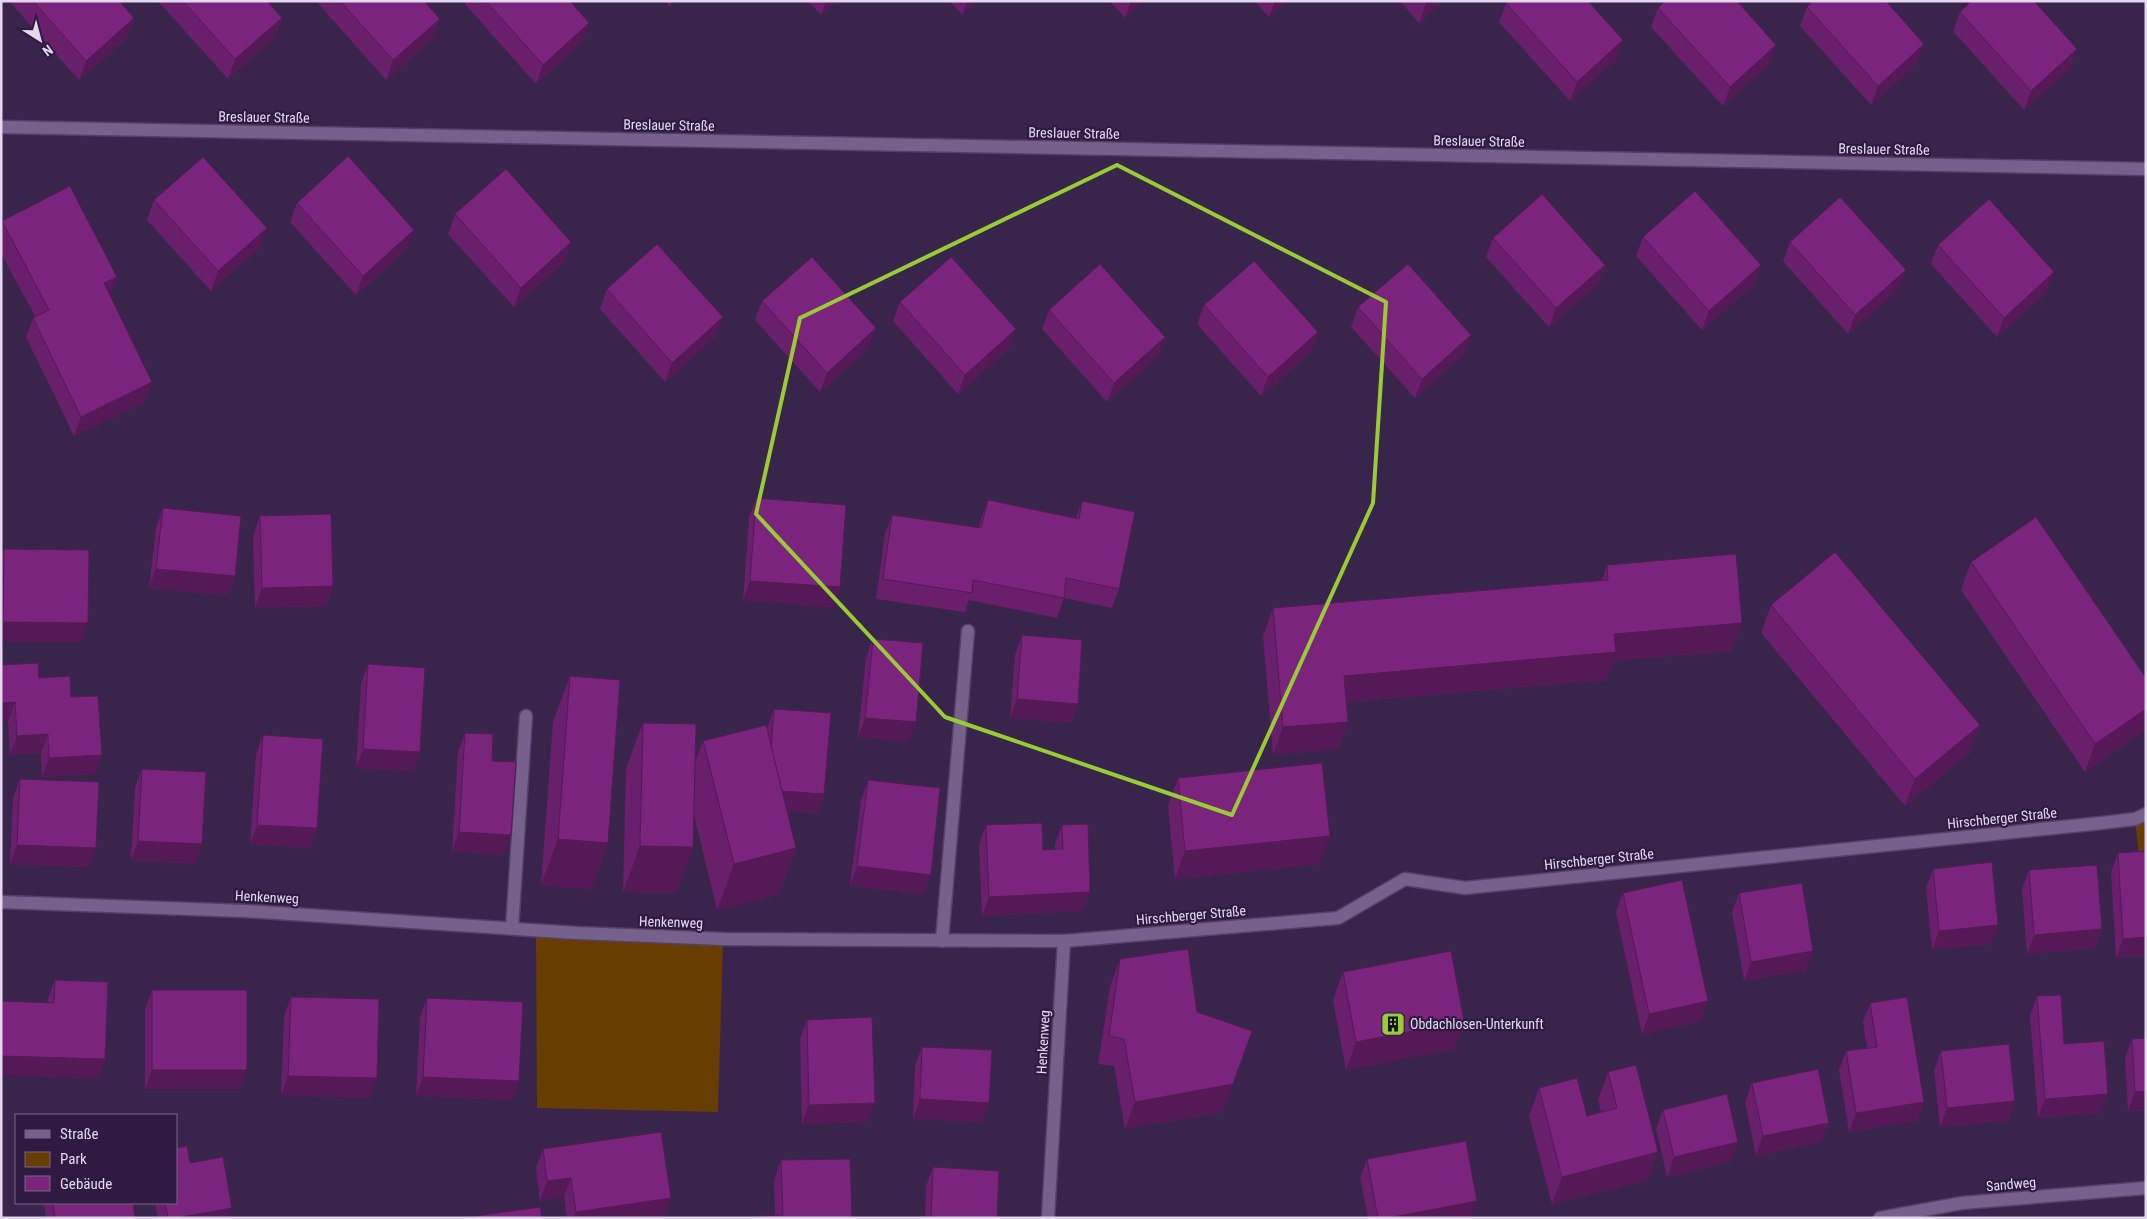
<svg xmlns="http://www.w3.org/2000/svg" width="2147" height="1219" viewBox="0 0 2147 1219" font-family="'Roboto Condensed',sans-serif">
	<style>
		.green { fill: #683d01 }
		.lines { fill: none; stroke-linecap: round; stroke-linejoin: round }
		.lane-casing { stroke: #544266; stroke-width: 15 }
		.street-casing { stroke: #544266; stroke-width: 15 }
		.lane { stroke: #76618d; stroke-width: 12 }
		.street { stroke: #76618d; stroke-width: 12 }
		.wall { fill: #691f6c }
		.shaded-wall { fill: #551958 }
		.building { fill: #7a247d; stroke: #551958 }
		.marked { fill: none; stroke: #9acb34; stroke-width: 4; stroke-linejoin: round }
		.labels { text-anchor: middle; stroke-width: 4.5; stroke-linejoin: round; paint-order: stroke }
		.street-label { font-size: 14px; fill: #e3d8f0; stroke: #2f1b41 }
		.poi-label { font-size: 14px; fill: #e3d8f0; stroke: #2f1b41; text-anchor: start }
	</style>
	<rect width="100%" height="100%" fill="#39254c"/>
	<g class="green">
		<polygon points="2146,814 2146,865 2140,865 2135,819"/>
		<polygon points="536,930 723,939 718,1112 537,1108"/>
	</g>
	<g class="lines">
		<g class="lane-casing">
			<polyline id="lane" points="512,928 526,716"/>
		</g>
		<g class="street-casing">
			<g id="street">
				<polyline points="1,127 2146,169"/>
				<polyline points="1,902 245,911 577,933 723,939 1064,941 1048,1218"/>
				<polyline points="942,941 968,631"/>
				<polyline points="1064,941 1338,918 1405,879 1465,888 2102,823 2135,819 2146,814"/>
				<polyline points="1880,1218 1962,1203 2146,1188"/>
			</g>
		</g>
		<use href="#lane" class="lane"/>
		<use href="#street" class="street"/>
	</g>
	<g class="wall">
		<polygon points="9,1 119,1 134,18 127,38 79,80"/>
		<polygon points="158,1 267,1 282,18 275,37 228,79"/>
		<polygon points="316,1 424,1 433,38 386,80"/>
		<polygon points="466,1 570,1 589,23 582,42 536,84 465,4"/>
		<polygon points="665,1 676,1 670,7"/>
		<polygon points="808,1 837,1 821,15"/>
		<polygon points="950,1 977,1 962,15"/>
		<polygon points="1110,1 1143,1 1125,18"/>
		<polygon points="1255,1 1287,1 1269,17"/>
		<polygon points="1400,1 1442,1 1419,23"/>
		<polygon points="1506,3 1623,40 1616,59 1570,101 1499,22"/>
		<polygon points="1807,7 1917,63 1871,105 1800,26"/>
		<polygon points="1658,8 1769,64 1723,106 1651,27"/>
		<polygon points="1960,12 2070,68 2024,110 1953,31"/>
		<polygon points="154,200 260,247 211,291 147,220"/>
		<polygon points="297,203 407,249 356,295 290,222"/>
		<polygon points="455,214 571,242 564,262 514,307 448,234"/>
		<polygon points="2,221 117,277 110,295 145,402 74,436 26,337 33,318 35,316 1,253"/>
		<polygon points="1643,237 1761,265 1754,284 1702,330 1636,256"/>
		<polygon points="1493,238 1605,265 1598,284 1549,327 1486,257"/>
		<polygon points="1790,242 1899,289 1848,334 1783,261"/>
		<polygon points="1938,245 2047,292 1997,337 1931,264"/>
		<polygon points="607,289 716,336 665,382 600,309"/>
		<polygon points="762,301 869,348 820,392 755,320"/>
		<polygon points="900,302 1009,348 958,394 893,321"/>
		<polygon points="1204,305 1318,332 1311,352 1261,396 1197,324"/>
		<polygon points="1358,307 1464,354 1415,398 1351,327"/>
		<polygon points="1049,310 1165,337 1158,356 1107,402 1042,329"/>
		<polygon points="756,498 840,587 833,607 743,600 749,518"/>
		<polygon points="988,500 1076,518 1082,501 1119,589 1112,608 1064,598 1057,618 969,600 965,612 876,599 885,534 892,515 979,528 981,519"/>
		<polygon points="163,508 235,576 228,595 149,588 156,528"/>
		<polygon points="260,516 333,586 326,606 255,608 253,536"/>
		<polygon points="4,549 81,642 1,641 1,555"/>
		<polygon points="1971,562 2146,678 2146,730 2085,772 1961,590"/>
		<polygon points="1607,565 1732,651 1613,661 1606,680 1347,702 1348,722 1338,749 1273,755 1263,636 1273,608 1602,580"/>
		<polygon points="1771,605 1980,725 1969,753 1905,806 1761,633"/>
		<polygon points="1022,635 1078,704 1071,723 1010,718 1015,655"/>
		<polygon points="873,639 916,722 908,742 858,737 866,658"/>
		<polygon points="368,664 413,771 356,768 361,684"/>
		<polygon points="1,665 39,678 71,697 95,774 42,777 41,753 10,755 8,721"/>
		<polygon points="570,676 592,889 541,885 553,722"/>
		<polygon points="774,709 824,794 817,813 787,811 796,848 779,894 717,910 694,815 693,847 676,893 623,892 626,768 643,723 695,763 703,741 767,731 767,728"/>
		<polygon points="465,733 492,761 511,835 504,855 452,851 458,752"/>
		<polygon points="263,735 317,828 310,848 250,844 256,754"/>
		<polygon points="142,769 195,864 131,860 135,788"/>
		<polygon points="1178,778 1320,864 1175,879 1168,806"/>
		<polygon points="20,779 89,867 10,864 13,798"/>
		<polygon points="868,780 924,894 850,886 861,800"/>
		<polygon points="986,825 1043,850 1055,849 1055,844 1062,825 1090,892 1083,911 982,916 979,844"/>
		<polygon points="2118,853 2146,956 2116,958 2111,872"/>
		<polygon points="1933,869 1991,944 1932,950 1926,888"/>
		<polygon points="2029,870 2102,929 2095,948 2027,954 2022,889"/>
		<polygon points="1623,893 1701,1021 1642,1034 1616,912"/>
		<polygon points="1739,893 1813,951 1806,970 1744,981 1732,912"/>
		<polygon points="1120,959 1197,1012 1223,1112 1125,1129 1114,1066 1098,1064 1110,987"/>
		<polygon points="1343,972 1464,1021 1454,1049 1346,1070 1333,1000"/>
		<polygon points="55,980 105,1059 98,1079 47,1002 48,999"/>
		<polygon points="152,990 240,1089 145,1089 145,1009"/>
		<polygon points="2037,996 2064,1044 2101,1113 2038,1118 2030,1016"/>
		<polygon points="291,997 370,1098 281,1095 284,1016"/>
		<polygon points="427,998 519,1081 512,1100 416,1096 420,1017"/>
		<polygon points="1870,1003 1924,1102 1917,1121 1849,1132 1839,1070 1846,1051 1867,1048 1863,1022"/>
		<polygon points="807,1020 868,1122 802,1124 800,1039"/>
		<polygon points="2132,1039 2146,1110 2128,1111 2125,1058"/>
		<polygon points="922,1047 982,1122 913,1119 915,1066"/>
		<polygon points="1941,1051 2015,1101 2008,1121 1940,1127 1934,1070"/>
		<polygon points="1608,1072 1658,1152 1648,1180 1552,1204 1529,1116 1539,1088 1587,1116 1601,1112 1598,1100"/>
		<polygon points="1752,1083 1822,1142 1756,1156 1745,1102"/>
		<polygon points="1663,1110 1731,1161 1667,1177 1656,1129"/>
		<polygon points="543,1149 664,1217 567,1218 564,1197 540,1201 536,1168"/>
		<polygon points="1367,1159 1471,1218 1368,1218 1360,1178"/>
		<polygon points="781,1160 852,1218 758,1218 759,1216 775,1215 774,1180"/>
		<polygon points="190,1163 228,1218 158,1218 155,1203 176,1203"/>
		<polygon points="933,1167 997,1218 925,1218 926,1186"/>
		<polygon points="44,1203 133,1203 135,1218 46,1218"/>
	</g>
	<g class="shaded-wall">
		<polygon points="672,1 676,1 670,7"/>
		<polygon points="826,1 837,1 821,15"/>
		<polygon points="967,1 977,1 962,15"/>
		<polygon points="1131,1 1143,1 1125,18"/>
		<polygon points="1275,1 1287,1 1269,17"/>
		<polygon points="1428,1 1442,1 1419,23 1426,3"/>
		<polygon points="134,18 127,38 79,80 86,61"/>
		<polygon points="282,18 275,37 228,79 235,59"/>
		<polygon points="440,19 433,38 386,80 393,60"/>
		<polygon points="589,23 582,42 536,84 543,65"/>
		<polygon points="1623,40 1616,59 1570,101 1577,82"/>
		<polygon points="1924,44 1917,63 1871,105 1878,86"/>
		<polygon points="1776,45 1769,64 1723,106 1730,87"/>
		<polygon points="2077,49 2070,68 2024,110 2031,91"/>
		<polygon points="267,228 260,247 211,291 218,271"/>
		<polygon points="414,230 407,249 356,295 363,276"/>
		<polygon points="571,242 564,262 514,307 521,288"/>
		<polygon points="1605,265 1598,284 1549,327 1556,308"/>
		<polygon points="1761,265 1754,284 1702,330 1709,311"/>
		<polygon points="1906,270 1899,289 1848,334 1855,315"/>
		<polygon points="2054,272 2047,292 1997,337 2004,318"/>
		<polygon points="117,277 110,296 104,283"/>
		<polygon points="723,317 716,336 665,382 672,363"/>
		<polygon points="876,328 869,348 820,392 827,373"/>
		<polygon points="1016,329 1009,348 958,394 965,375"/>
		<polygon points="1318,332 1311,352 1261,396 1268,377"/>
		<polygon points="1471,335 1464,354 1415,398 1422,379"/>
		<polygon points="1165,337 1158,356 1107,402 1114,383"/>
		<polygon points="152,382 145,402 74,436 81,417"/>
		<polygon points="156,569 235,576 228,595 149,588"/>
		<polygon points="750,581 840,587 833,607 743,600"/>
		<polygon points="333,586 326,606 255,608 262,588"/>
		<polygon points="3,622 88,623 81,642 1,641 1,626"/>
		<polygon points="1742,623 1732,651 1613,661 1606,680 1334,703 1344,676 1614,634"/>
		<polygon points="1017,699 1078,704 1071,723 1010,718"/>
		<polygon points="15,702 8,721 1,722 1,703"/>
		<polygon points="2146,709 2146,730 2085,772 2095,744"/>
		<polygon points="865,718 916,722 908,742 858,737"/>
		<polygon points="1348,722 1338,749 1273,755 1283,727"/>
		<polygon points="1980,725 1969,753 1905,806 1915,779"/>
		<polygon points="48,734 41,753 10,755 17,736"/>
		<polygon points="363,749 420,752 413,771 356,768"/>
		<polygon points="102,755 95,774 42,777 49,758"/>
		<polygon points="768,790 824,794 817,813 761,809"/>
		<polygon points="257,825 317,828 310,848 250,844"/>
		<polygon points="459,832 511,835 504,855 452,851"/>
		<polygon points="1330,836 1320,864 1175,879 1185,851"/>
		<polygon points="558,839 608,843 592,889 541,885"/>
		<polygon points="138,841 202,844 195,864 131,860"/>
		<polygon points="17,845 96,848 89,867 10,864"/>
		<polygon points="640,846 693,847 676,893 623,892"/>
		<polygon points="796,848 779,894 717,910 734,864"/>
		<polygon points="857,866 931,875 924,894 850,886"/>
		<polygon points="1090,892 1083,911 982,916 989,897"/>
		<polygon points="1998,925 1991,944 1932,950 1939,931"/>
		<polygon points="2102,929 2095,948 2027,954 2034,935"/>
		<polygon points="2146,937 2146,956 2116,958 2123,939"/>
		<polygon points="1813,951 1806,970 1744,981 1751,962"/>
		<polygon points="1708,1001 1701,1021 1642,1034 1649,1014"/>
		<polygon points="1464,1021 1454,1049 1346,1070 1356,1042"/>
		<polygon points="1,1056 105,1059 98,1079 1,1075"/>
		<polygon points="152,1070 247,1070 240,1089 145,1089"/>
		<polygon points="288,1076 377,1078 370,1098 281,1095"/>
		<polygon points="423,1077 519,1081 512,1100 416,1096"/>
		<polygon points="1233,1084 1223,1112 1125,1129 1135,1102"/>
		<polygon points="2146,1091 2146,1110 2128,1111 2135,1092"/>
		<polygon points="2108,1094 2101,1113 2038,1118 2045,1099"/>
		<polygon points="920,1099 989,1103 982,1122 913,1119"/>
		<polygon points="2015,1101 2008,1121 1940,1127 1947,1108"/>
		<polygon points="1924,1102 1917,1121 1849,1132 1856,1113"/>
		<polygon points="875,1103 868,1122 802,1124 809,1105"/>
		<polygon points="1829,1123 1822,1142 1756,1156 1763,1136"/>
		<polygon points="1738,1142 1731,1161 1667,1177 1674,1157"/>
		<polygon points="1658,1152 1648,1180 1552,1204 1562,1177"/>
		<polygon points="571,1178 564,1197 540,1201 547,1181"/>
		<polygon points="671,1198 664,1217 574,1218 576,1212"/>
		<polygon points="1477,1201 1471,1218 1388,1218"/>
		<polygon points="232,1208 228,1218 176,1218"/>
	</g>
	<g class="building">
		<polygon points="33,1 119,1 134,18 86,61"/>
		<polygon points="183,1 267,1 282,18 235,59"/>
		<polygon points="340,1 424,1 440,19 393,60"/>
		<polygon points="486,1 570,1 589,23 543,65"/>
		<polygon points="1507,1 1588,1 1623,40 1577,82 1506,3"/>
		<polygon points="1665,1 1737,1 1776,45 1730,87 1658,8"/>
		<polygon points="1813,1 1886,1 1924,44 1878,86 1807,7"/>
		<polygon points="1971,1 2034,1 2077,49 2031,91 1960,12"/>
		<polygon points="348,156 414,230 363,276 297,203"/>
		<polygon points="203,157 267,228 218,271 154,200"/>
		<polygon points="506,169 571,242 521,288 455,214"/>
		<polygon points="70,186 117,277 104,283 152,382 81,417 33,318 49,310 2,221"/>
		<polygon points="1695,191 1761,265 1709,311 1643,237"/>
		<polygon points="1542,194 1605,265 1556,308 1493,238"/>
		<polygon points="1840,197 1906,270 1855,315 1790,242"/>
		<polygon points="1989,199 2054,272 2004,318 1938,245"/>
		<polygon points="657,244 723,317 672,363 607,289"/>
		<polygon points="812,257 876,328 827,373 762,301"/>
		<polygon points="951,257 1016,329 965,375 900,302"/>
		<polygon points="1254,261 1318,332 1268,377 1204,305"/>
		<polygon points="1100,264 1165,337 1114,383 1049,310"/>
		<polygon points="1408,264 1471,335 1422,379 1358,307"/>
		<polygon points="756,498 846,505 840,587 750,581"/>
		<polygon points="988,500 1079,519 1082,501 1135,512 1119,589 1066,578 1064,598 973,580 972,593 883,579 892,515 981,528"/>
		<polygon points="163,508 241,516 235,576 156,569"/>
		<polygon points="331,514 333,586 262,588 260,516"/>
		<polygon points="2036,517 2146,678 2146,709 2095,744 1971,562"/>
		<polygon points="4,549 89,550 88,623 3,622"/>
		<polygon points="1835,552 1980,725 1915,779 1771,605"/>
		<polygon points="1736,554 1742,623 1614,634 1616,652 1344,676 1348,722 1283,727 1273,608 1608,580 1607,565"/>
		<polygon points="1022,635 1082,640 1078,704 1017,699"/>
		<polygon points="873,639 923,643 916,722 865,718"/>
		<polygon points="38,663 39,678 70,676 71,697 98,696 102,755 49,758 48,734 17,736 15,702 1,703 1,665"/>
		<polygon points="368,664 425,668 420,752 363,749"/>
		<polygon points="570,676 620,680 608,843 558,839"/>
		<polygon points="774,709 831,713 824,794 782,791 771,749"/>
		<polygon points="643,723 696,724 693,847 640,846"/>
		<polygon points="766,725 796,848 734,864 703,741"/>
		<polygon points="465,733 493,734 492,761 516,762 511,835 459,832"/>
		<polygon points="263,735 323,739 317,828 257,825"/>
		<polygon points="1322,763 1330,836 1185,851 1178,778"/>
		<polygon points="142,769 206,772 202,844 138,841"/>
		<polygon points="20,779 99,782 96,848 17,845"/>
		<polygon points="868,780 940,788 931,875 857,866"/>
		<polygon points="1042,823 1043,850 1063,849 1062,825 1088,824 1090,892 989,897 986,825"/>
		<polygon points="2146,851 2146,937 2123,939 2118,853"/>
		<polygon points="1992,862 1998,925 1939,931 1933,869"/>
		<polygon points="2097,865 2102,929 2034,935 2029,870"/>
		<polygon points="1682,880 1708,1001 1649,1014 1623,893"/>
		<polygon points="1802,883 1813,951 1751,962 1739,893"/>
		<polygon points="1188,949 1197,1012 1252,1031 1233,1084 1135,1102 1124,1039 1109,1036 1120,959"/>
		<polygon points="1451,951 1464,1021 1356,1042 1343,972"/>
		<polygon points="55,980 108,982 105,1059 1,1056 1,1001 54,1003"/>
		<rect x="152" y="990" width="95" height="80"/>
		<polygon points="2061,995 2064,1044 2104,1041 2108,1094 2045,1099 2037,996"/>
		<polygon points="291,997 379,999 377,1078 288,1076"/>
		<polygon points="1907,997 1924,1102 1856,1113 1846,1051 1877,1047 1870,1003"/>
		<polygon points="427,998 523,1002 519,1081 423,1077"/>
		<polygon points="872,1017 875,1103 809,1105 807,1020"/>
		<polygon points="2146,1038 2146,1091 2135,1092 2132,1039"/>
		<polygon points="2009,1044 2015,1101 1947,1108 1941,1051"/>
		<polygon points="922,1047 992,1050 989,1103 920,1099"/>
		<polygon points="1636,1065 1658,1152 1562,1177 1539,1088 1577,1078 1587,1116 1617,1108 1608,1072"/>
		<polygon points="1818,1069 1829,1123 1763,1136 1752,1083"/>
		<polygon points="1727,1094 1738,1142 1674,1157 1663,1110"/>
		<polygon points="661,1132 671,1198 576,1212 571,1178 547,1181 543,1149"/>
		<polygon points="1466,1141 1477,1201 1388,1218 1378,1218 1367,1159"/>
		<polygon points="187,1146 190,1163 223,1157 232,1208 176,1218 168,1218 165,1203 176,1203 176,1148"/>
		<polygon points="850,1159 852,1218 759,1218 759,1216 783,1215 781,1160"/>
		<polygon points="933,1167 999,1171 997,1218 931,1218"/>
		<polygon points="53,1203 133,1203 135,1218 55,1218"/>
		<polygon points="540,1207 542,1218 462,1218"/>
	</g>
	<path class="marked" d="M1117 165 1386 302 1373 503 1232 815 945 717 756 514 800 318Z"/>
	<defs>
		<g id="building-square" transform="scale(1.25)"><rect x="-9" y="-9" width="18" height="18" rx="4" fill="#9acb34" stroke="#2f1b41"/><path d="M-4-6H4V6H1V3H-1V6H-4ZM-2.5-4.3h1.7v1.8h-1.7ZM.8-4.3h1.7v1.8H.8ZM-2.5-1h1.7V.8h-1.7ZM.8-1h1.7V.8H.8Z" fill="#111"/></g>
	</defs>
	<g fill-rule="evenodd">
		<use href="#building-square" x="1393" y="1024"/>
	</g>
	<g class="labels">
		<g class="street-label">
			<text transform="translate(264 117) rotate(1)" y="5">Breslauer Straße</text>
			<text transform="translate(669 125) rotate(1)" y="5">Breslauer Straße</text>
			<text transform="translate(1074 133) rotate(1)" y="5">Breslauer Straße</text>
			<text transform="translate(1479 141) rotate(1)" y="5">Breslauer Straße</text>
			<text transform="translate(1884 149) rotate(1)" y="5">Breslauer Straße</text>
			<text transform="translate(2002 818) rotate(-6)" y="5">Hirschberger Straße</text>
			<text transform="translate(1599 859) rotate(-6)" y="5">Hirschberger Straße</text>
			<text transform="translate(267 897) rotate(3)" y="5">Henkenweg</text>
			<text transform="translate(1191 915) rotate(-5)" y="5">Hirschberger Straße</text>
			<text transform="translate(671 922) rotate(2)" y="5">Henkenweg</text>
			<text transform="translate(1043 1042) rotate(-87)" y="5">Henkenweg</text>
			<text transform="translate(2011 1184) rotate(-5)" y="5">Sandweg</text>
		</g>
		<g class="poi-label">
			<text x="1410" y="1029">Obdachlosen-Unterkunft</text>
		</g>
	</g>
	<rect width="2147" height="1219" fill="none" stroke="#e3d8f0" stroke-width="5"/>
	<rect x="15" y="1114" width="162" height="90" fill="#2f1b41" stroke="#776787"/>
	<rect x="25" y="1130" width="25" height="8" fill="#76618d" stroke="#776787"/>
	<text x="60" y="1139" font-size="15" fill="#e3d8f0">Straße</text>
	<rect x="25" y="1152" width="25" height="15" fill="#683d01" stroke="#776787"/>
	<text x="60" y="1164" font-size="15" fill="#e3d8f0">Park</text>
	<rect x="25" y="1176" width="25" height="15" fill="#7a247d" stroke="#776787"/>
	<text x="60" y="1189" font-size="15" fill="#e3d8f0">Gebäude</text>
	<g transform="translate(40 40) rotate(144)" stroke="#2f1b41" stroke-width="4" paint-order="stroke">
	<path d="M0-4L9 19L0 12L-9 19Z" fill="#e3d8f0"/>
	<text y="-8" font-size="14" font-weight="bold" text-anchor="middle" fill="#e3d8f0">N</text>
	</g>
</svg>
